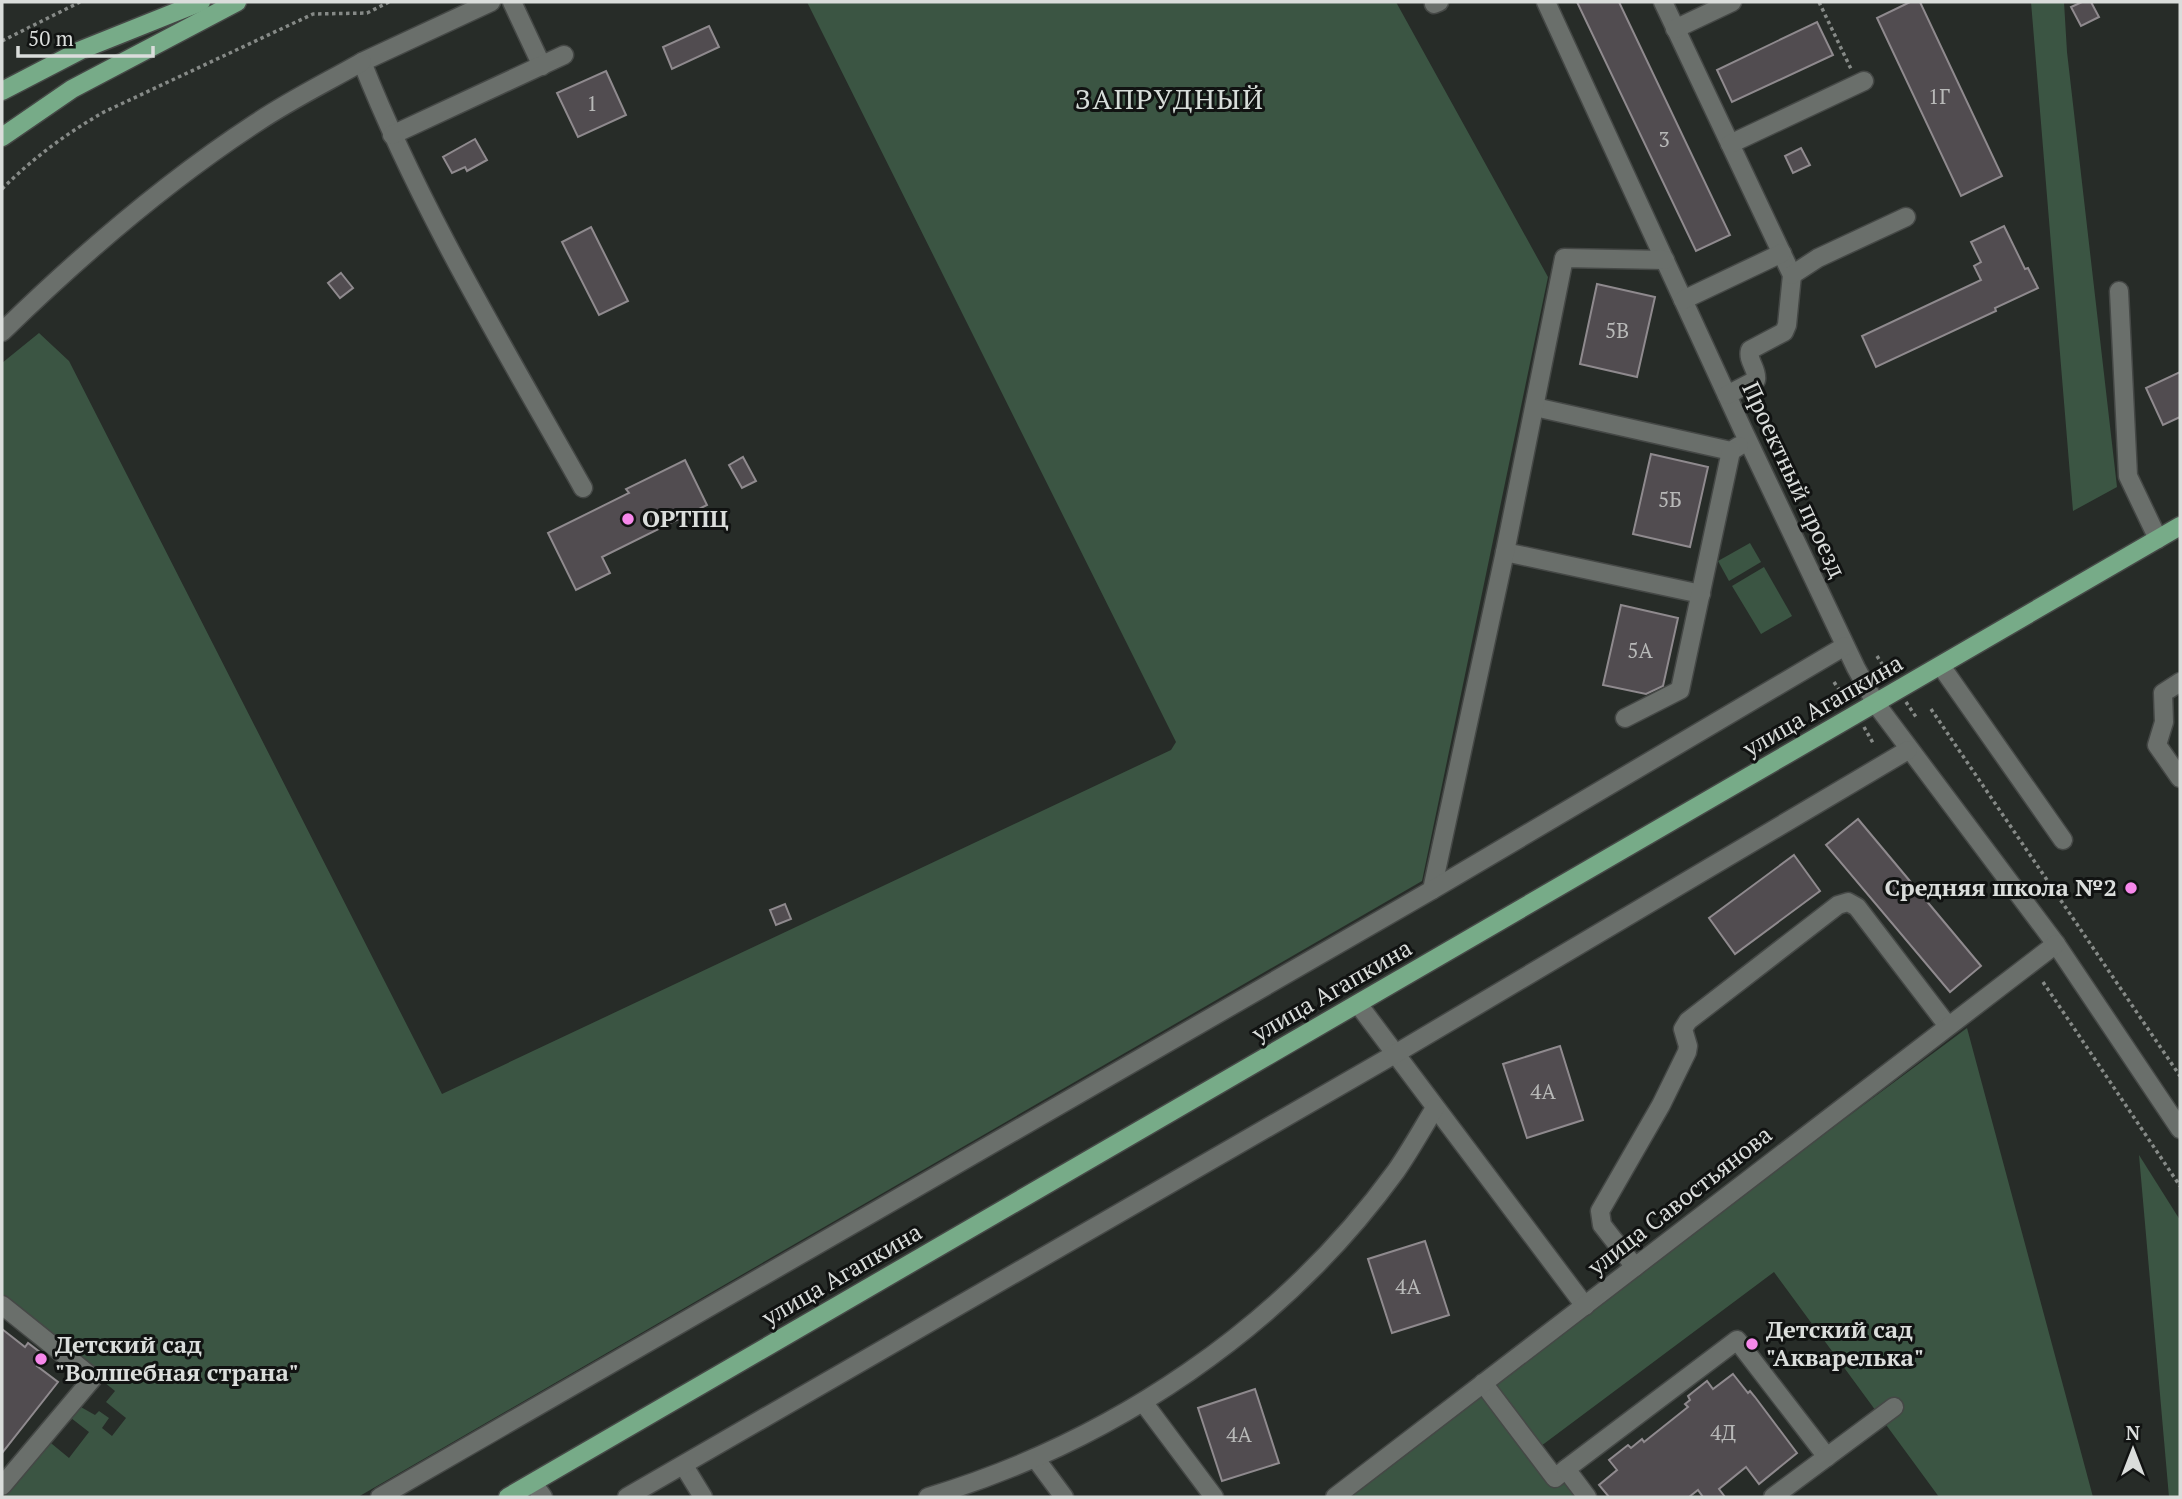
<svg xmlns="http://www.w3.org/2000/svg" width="2182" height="1499" viewBox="0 0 2182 1499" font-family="'PT Serif',serif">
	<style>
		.green { fill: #3b5543 }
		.building { fill: #514c50; stroke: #8f8a8e; stroke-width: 2 }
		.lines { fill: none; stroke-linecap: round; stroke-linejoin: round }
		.minor-casing { stroke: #454846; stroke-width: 21 }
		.major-casing { stroke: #454846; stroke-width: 21 }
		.path { stroke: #868a87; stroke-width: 3.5; stroke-dasharray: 3.5 3.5; stroke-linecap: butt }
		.minor { stroke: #6a6f6b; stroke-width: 18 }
		.major { stroke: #77ab88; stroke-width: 18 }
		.poi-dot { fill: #f788eb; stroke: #111312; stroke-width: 2.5 }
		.labels { text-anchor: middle; stroke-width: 6; stroke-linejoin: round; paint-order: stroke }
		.number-label { font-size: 21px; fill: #b8b9b8 }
		.street-label { font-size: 24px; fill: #dadddb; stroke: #111312 }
		.poi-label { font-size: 24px; font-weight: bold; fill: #dadddb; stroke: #111312; text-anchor: start }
		.quarter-label { font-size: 28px; letter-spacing: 2px; fill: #d7ddd9; stroke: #111312 }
	</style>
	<rect width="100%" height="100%" fill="#272c28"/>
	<g class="green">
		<polygon points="807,2 1396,2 1548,277 1422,881 358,1497 2,1497 2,1494 46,1439 69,1458 89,1432 71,1418 54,1439 50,1435 79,1406 95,1415 99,1411 109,1418 102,1428 112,1436 126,1418 106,1402 115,1391 2,1299 2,363 39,333 69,361 442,1094 1171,750 1176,742"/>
		<polygon points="2031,2 2064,2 2067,52 2117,487 2073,511"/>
		<polygon points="1750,543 1761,562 1729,581 1718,561"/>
		<polygon points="1764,567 1792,616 1761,634 1732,586"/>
		<polygon points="1967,1028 2093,1497 1939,1497 1774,1272 1541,1446 1578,1497 1351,1497 1768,1176"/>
		<polygon points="2139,1155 2180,1220 2180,1497 2169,1497"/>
	</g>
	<g class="building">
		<polygon points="1577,2 1619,2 1730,235 1696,251"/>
		<polygon points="1910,2 1920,2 2002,176 1961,196 1877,18"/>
		<polygon points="2082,2 2091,2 2099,17 2081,26 2071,7"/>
		<polygon points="1817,22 1833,55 1732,102 1717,70"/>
		<polygon points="709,26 719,47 672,69 663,47"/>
		<polygon points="606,71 626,115 578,137 557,93"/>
		<polygon points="475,139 487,160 467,171 465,167 452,173 443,157"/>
		<polygon points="1801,148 1810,165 1793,173 1785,156"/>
		<polygon points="2004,226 2025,269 2028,268 2038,288 1995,308 1996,311 1876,367 1862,336 1981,280 1974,266 1981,262 1971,242"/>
		<polygon points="591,227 628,301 599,315 562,242"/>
		<polygon points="341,273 353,288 340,298 328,283"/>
		<polygon points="1597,284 1655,297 1637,377 1580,364"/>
		<polygon points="2180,372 2180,417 2163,425 2146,388"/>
		<polygon points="1651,454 1708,467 1690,547 1633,534"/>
		<polygon points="743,457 756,481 742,488 729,465"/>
		<polygon points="685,460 707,505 602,557 610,573 576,590 548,533 629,493 626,489"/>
		<polygon points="1621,605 1678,618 1663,686 1646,694 1603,685"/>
		<polygon points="1858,819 1981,966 1950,992 1826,845"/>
		<polygon points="1794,855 1820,891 1735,954 1709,918"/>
		<polygon points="785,904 791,919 776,925 770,910"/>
		<polygon points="1560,1046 1583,1120 1527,1138 1503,1064"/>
		<polygon points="1425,1241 1449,1315 1392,1333 1368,1259"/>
		<polygon points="2,1329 25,1347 28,1343 45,1356 37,1366 58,1382 2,1453"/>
		<polygon points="1733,1374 1748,1393 1750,1391 1755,1397 1797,1453 1759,1484 1746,1467 1719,1489 1725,1497 1703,1497 1698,1490 1689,1497 1609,1497 1599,1485 1617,1470 1609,1460 1628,1445 1631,1448 1642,1439 1644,1442 1688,1407 1685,1404 1690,1400 1688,1396 1707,1381 1713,1389"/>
		<polygon points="1255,1389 1279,1463 1222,1481 1198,1408"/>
	</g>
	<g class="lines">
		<g class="minor-casing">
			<g id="minor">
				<path d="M491 2 362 62C421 211 505 349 583 488"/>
				<polyline points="512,2 542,66"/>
				<polyline points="1546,2 1742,428 1856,668 1876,704 2056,944 2180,1129"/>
				<path d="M1663 2 1792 275 1787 325 1784 332 1750 350C1747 361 1758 369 1756 380L1727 395"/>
				<polyline points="1434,4 1439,2"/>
				<polyline points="1675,29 1732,2"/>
				<polyline points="392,135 564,55"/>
				<polyline points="1730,144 1864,81"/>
				<polyline points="1792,275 1818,258 1906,217"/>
				<polyline points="2119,291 2128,476 2158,539"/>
				<polyline points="1683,300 1782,253"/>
				<path d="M2 332C81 255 164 183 256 123 290 100 327 82 362 62"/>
				<polyline points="1535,407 1731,451 1739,446"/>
				<polyline points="1505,552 1701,594"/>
				<polyline points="1941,666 2063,840"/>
				<polyline points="2180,682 2163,693 2164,722 2157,745 2180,778"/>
				<polyline points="1625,718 1680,690 1731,451"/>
				<polyline points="1432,890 1505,552 1564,258 1665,260"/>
				<polyline points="1358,1004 1585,1306"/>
				<polyline points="1635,1267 1602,1225 1600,1211 1661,1105 1687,1052 1688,1046 1683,1029 1688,1021 1838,905 1848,902 1857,907 1948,1026"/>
				<polyline points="2,1305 93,1378 2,1486"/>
				<polyline points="1483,1383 1555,1478 1566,1469"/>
				<polyline points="1143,1402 1214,1497"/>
				<polyline points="1035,1458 1064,1497"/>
				<polyline points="684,1466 703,1497"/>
				<polyline points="533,1483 543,1497"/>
				<polyline points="380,1497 1432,890 1845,646"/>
				<polyline points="627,1497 1395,1054 1908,750"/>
				<path d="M928 1497C1112 1442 1282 1328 1396 1171 1410 1151 1422 1129 1435 1108"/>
				<polyline points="1335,1497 2056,944"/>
				<polyline points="1587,1497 1566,1469 1737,1340 1827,1457"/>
				<polyline points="1773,1497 1894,1407"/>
			</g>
		</g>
		<g class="major-casing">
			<g id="major">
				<polyline points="2,91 81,50 201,2"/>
				<polyline points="2,137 72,89 237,2"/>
				<polyline points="508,1497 2180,526"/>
			</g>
		</g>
		<g class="path">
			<polyline points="1819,2 1851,69"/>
			<polyline points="2,41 80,2"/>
			<path d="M2 189C33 158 67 133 104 112L313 14 367 13 389 2"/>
			<polyline points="1877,656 1889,675"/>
			<polyline points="1834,682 1846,700"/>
			<polyline points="1906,702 1916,717"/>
			<polyline points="1931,709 2180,1076"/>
			<polyline points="1864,727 1873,743"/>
			<polyline points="2043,982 2180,1186"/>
		</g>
		<use href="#minor" class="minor"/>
		<use href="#major" class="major"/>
	</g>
	<g class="poi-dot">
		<circle cx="628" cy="519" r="7"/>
		<circle cx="2131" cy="888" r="7"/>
		<circle cx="1752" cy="1344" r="7"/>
		<circle cx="41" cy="1359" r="7"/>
	</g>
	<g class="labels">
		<g class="number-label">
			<text x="1939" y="104">1Г</text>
			<text x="592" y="111">1</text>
			<text x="1664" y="147">3</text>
			<text x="1617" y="338">5В</text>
			<text x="1670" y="507">5Б</text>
			<text x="1640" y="658">5А</text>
			<text x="1543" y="1099">4А</text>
			<text x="1408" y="1294">4А</text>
			<text x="1723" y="1440">4Д</text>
			<text x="1239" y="1442">4А</text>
		</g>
		<g class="street-label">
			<text transform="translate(1794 480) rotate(65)" y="8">Проектный проезд</text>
			<text transform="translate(1823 706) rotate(-30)" y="8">улица Агапкина</text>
			<text transform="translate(1332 991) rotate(-30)" y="8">улица Агапкина</text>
			<text transform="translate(1680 1201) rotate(-38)" y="8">улица Савостьянова</text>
			<text transform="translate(842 1275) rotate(-30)" y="8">улица Агапкина</text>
		</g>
		<g class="poi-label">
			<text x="642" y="527">ОРТПЦ</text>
			<text x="2117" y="896" text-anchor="end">Средняя школа №2</text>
			<text x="1766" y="1338">Детский сад<tspan x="1766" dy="28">"Акварелька"</tspan></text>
			<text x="55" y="1353">Детский сад<tspan x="55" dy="28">"Волшебная страна"</tspan></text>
		</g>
		<g class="quarter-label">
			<text x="1170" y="109">ЗАПРУДНЫЙ</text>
		</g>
	</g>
	<rect width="2182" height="1499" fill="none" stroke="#dadddb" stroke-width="7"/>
	<g transform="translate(2133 1450)" stroke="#111312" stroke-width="5" paint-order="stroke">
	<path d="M0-5L12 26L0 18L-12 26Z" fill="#dadddb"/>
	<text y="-10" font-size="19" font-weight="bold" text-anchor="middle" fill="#dadddb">N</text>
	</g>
	<path d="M18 46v10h135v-10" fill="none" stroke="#dadddb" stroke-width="3.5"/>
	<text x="28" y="46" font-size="21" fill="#dadddb" stroke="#111312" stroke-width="5" paint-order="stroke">50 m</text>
</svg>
